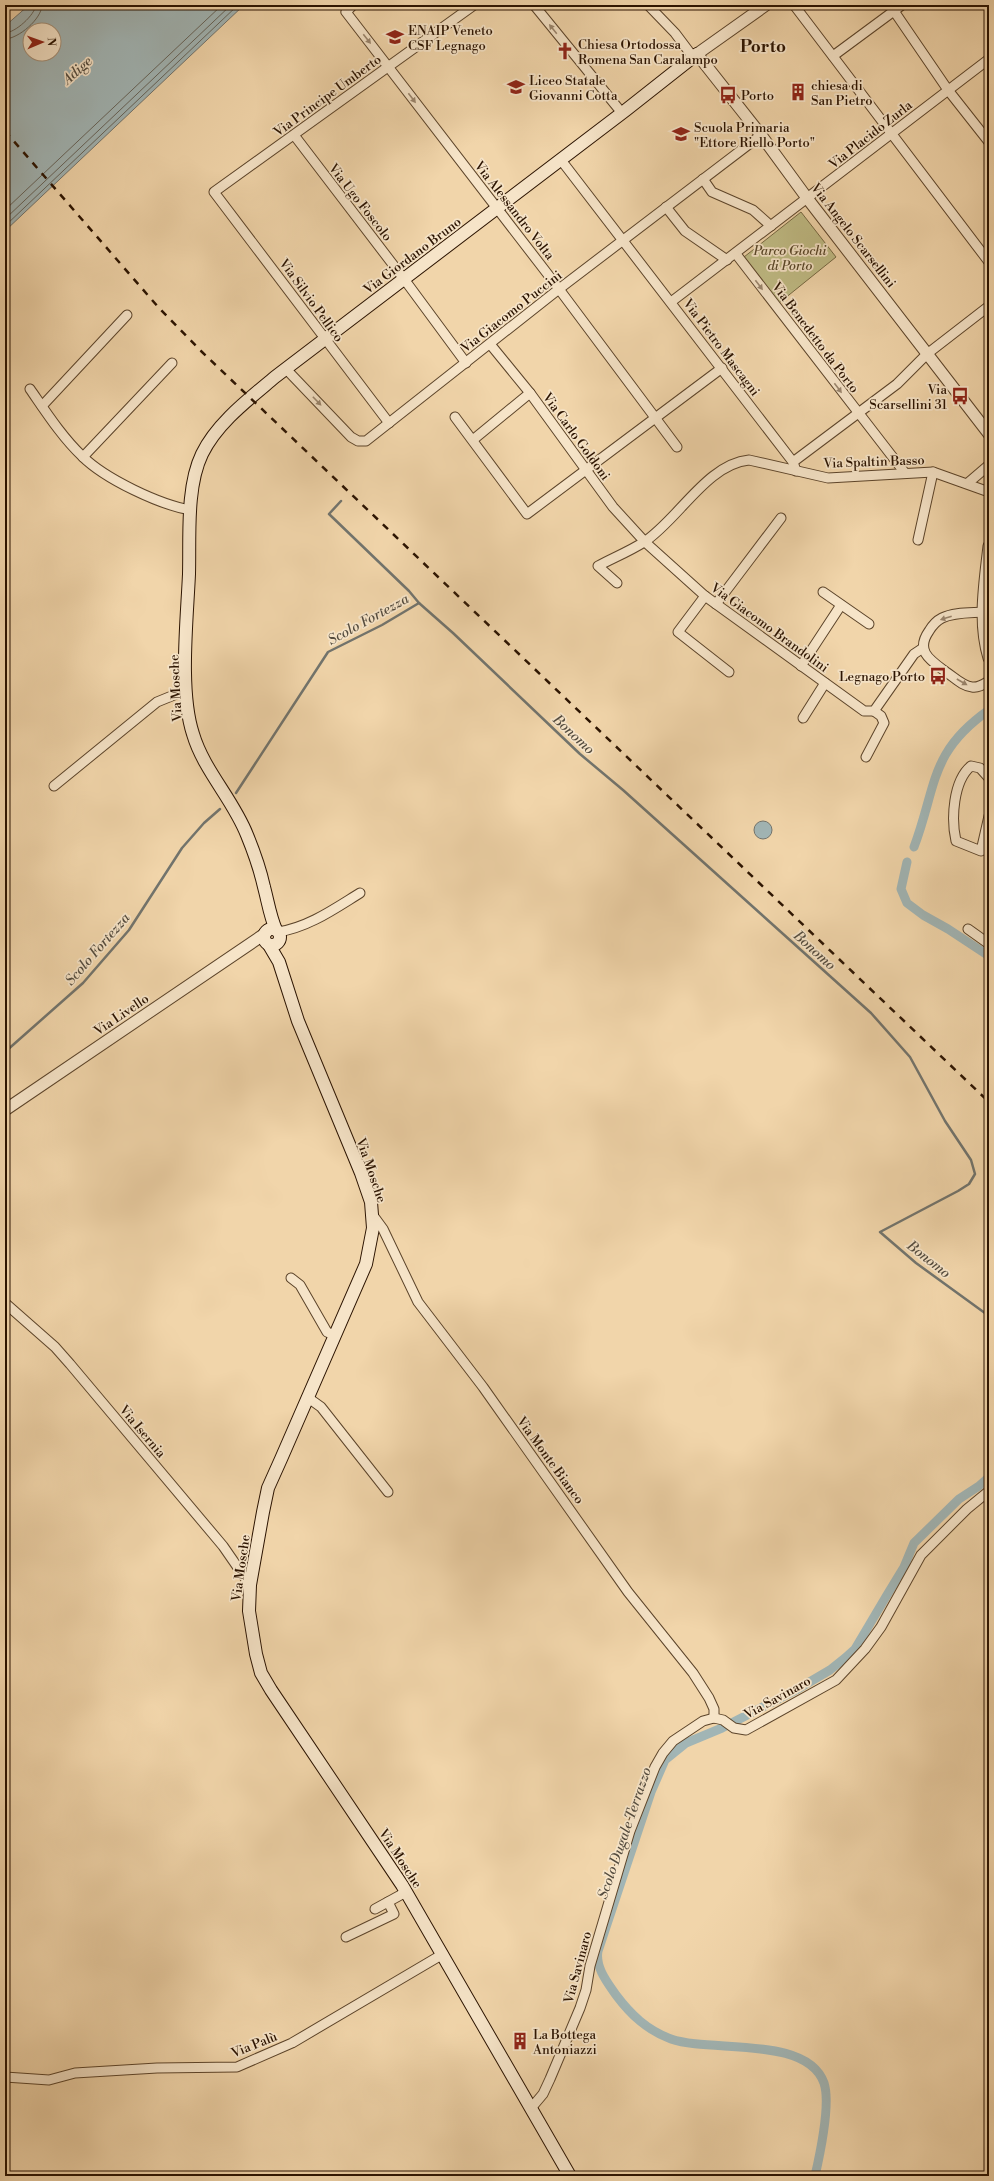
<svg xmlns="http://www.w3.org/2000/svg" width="994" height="2181" viewBox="0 0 994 2181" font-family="'Libre Bodoni',serif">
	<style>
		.green { fill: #c0bc85; stroke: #766842 }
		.water { fill: #a1b5b5; stroke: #72746d; fill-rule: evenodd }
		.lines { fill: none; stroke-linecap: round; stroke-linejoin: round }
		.shore { stroke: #66645a; stroke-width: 1 }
		.stream { stroke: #72746d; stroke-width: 2.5 }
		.canal { stroke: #a1b5b5; stroke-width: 9 }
		.minor-casing { stroke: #5c442a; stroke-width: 11 }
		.tertiary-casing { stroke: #5c442a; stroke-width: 13 }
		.secondary-casing { stroke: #2b1300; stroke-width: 14 }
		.minor { stroke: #f6e4c8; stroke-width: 9 }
		.tertiary { stroke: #f6e4c8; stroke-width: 11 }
		.secondary { stroke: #f6e4c8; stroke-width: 12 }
		.rail { stroke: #2b1300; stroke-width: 2.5; stroke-dasharray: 7 7; stroke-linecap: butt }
		.oneway { fill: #9b866e }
		.labels { text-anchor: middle; stroke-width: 3.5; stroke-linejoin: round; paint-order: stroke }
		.poi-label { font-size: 13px; fill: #2b1300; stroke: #f6e4c8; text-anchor: start }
		.street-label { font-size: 13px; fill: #2b1300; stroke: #f6e4c8 }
		.park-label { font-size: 13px; font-style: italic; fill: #584628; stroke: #f6e4c8 }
		.water-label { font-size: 14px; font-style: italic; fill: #544c3f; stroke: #f6e4c8 }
		.district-label { font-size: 17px; font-weight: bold; fill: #2b1300; stroke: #f6e4c8 }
	</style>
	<rect width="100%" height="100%" fill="#f1d5aa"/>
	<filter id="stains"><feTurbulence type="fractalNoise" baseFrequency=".005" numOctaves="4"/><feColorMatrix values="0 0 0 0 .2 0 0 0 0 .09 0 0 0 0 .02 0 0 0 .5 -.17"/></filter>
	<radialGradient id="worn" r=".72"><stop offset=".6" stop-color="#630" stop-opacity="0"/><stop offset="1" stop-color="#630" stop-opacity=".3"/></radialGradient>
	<polygon class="green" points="801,212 836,257 779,303 744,257"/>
	<g class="water">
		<path d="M29 5H244L5 231V26ZM30 30H54V54H30Z"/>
		<circle cx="763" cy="830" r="9"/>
	</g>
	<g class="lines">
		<g class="shore">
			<path d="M5 33C15 33 35 15 36 5"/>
			<path d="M5 39C18 39 42 19 42 5"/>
			<polyline points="5,210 222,5"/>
			<polyline points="5,219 231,5"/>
			<polyline points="5,226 238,5"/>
		</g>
		<g class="stream">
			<polyline points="419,603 453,633 580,754 623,790 871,1013 910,1057 945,1121 971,1160 975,1174 969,1184 958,1191 880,1232 916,1263 989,1316"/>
			<polyline points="236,793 328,652 382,625 419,603 409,591 329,514 341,501"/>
			<polyline points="5,1052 83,983 129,930 182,848 204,823 220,809"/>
		</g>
		<g class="canal">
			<path d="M914 847C937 786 929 752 989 710"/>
			<polyline points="907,862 901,889 907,903 923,915 948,929 989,956"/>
			<path d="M815 2176C820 2154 831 2104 824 2083 807 2035 711 2053 671 2039 647 2030 631 2015 616 1995 607 1982 595 1967 598 1951L651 1792 665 1760 686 1743 722 1728 796 1690 830 1670 845 1658 855 1649 887 1595 904 1567 914 1543 959 1499 979 1486 989 1477"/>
		</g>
		<g class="minor-casing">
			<g id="minor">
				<polyline points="353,5 346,12 553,281 677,447"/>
				<polyline points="534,5 622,113"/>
				<polyline points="648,5 675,33 693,57"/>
				<polyline points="794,5 989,262"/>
				<polyline points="894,11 948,90 989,142"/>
				<polyline points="833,56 902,5"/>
				<polyline points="294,135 404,279 466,363"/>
				<polyline points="561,160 793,462 796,471"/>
				<polyline points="703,179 712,192 753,210 771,226"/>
				<polyline points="666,207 685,231 727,260"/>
				<polyline points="736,254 905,473"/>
				<polyline points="671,302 989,59"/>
				<polyline points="490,344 530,393 613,507 645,542 705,596 864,711 874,711 914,654 923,648"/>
				<polyline points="286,369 351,437 358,441 366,441 559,289 761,135"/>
				<path d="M30 389C46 412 62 437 82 456 105 479 160 505 191 510"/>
				<polyline points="42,406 127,315"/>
				<polyline points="455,417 527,514 722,368"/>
				<polyline points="389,423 214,192 474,5"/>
				<polyline points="474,439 530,393"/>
				<polyline points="83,457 172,363"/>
				<polyline points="793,462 897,384 927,354 989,306"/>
				<polyline points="968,483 989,465"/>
				<polyline points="918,540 933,472"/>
				<path d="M617 583 598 566C613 558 630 551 644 542 678 520 707 464 749 460L828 478 933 472 989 492"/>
				<polyline points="823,592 869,624"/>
				<polyline points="705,596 678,632 729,672"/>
				<polyline points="716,604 781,518"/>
				<path d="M984 612C970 613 954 612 942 618 936 621 932 626 929 631 915 651 930 660 946 672 954 677 962 686 972 687 979 688 984 684 989 681"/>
				<polyline points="801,666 841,605"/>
				<polyline points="803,718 825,683"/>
				<polyline points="866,757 884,723 881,716 874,711"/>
				<path d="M989 778 980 768 971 766C953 781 951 819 956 841L981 851 989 816"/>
				<polyline points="54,786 157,702 179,693"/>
				<polyline points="968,929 989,944"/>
				<path d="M278 932C309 927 334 909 360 893"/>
				<polyline points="372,1214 383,1229 418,1302 483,1387 628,1592 693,1673 709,1698 714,1709 714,1718"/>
				<polyline points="291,1278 300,1285 327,1332 334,1335"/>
				<polyline points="5,1303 55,1347 70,1364 223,1546 250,1585"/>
				<polyline points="307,1397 321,1407 388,1492"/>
				<polyline points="375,1909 406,1892"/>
				<polyline points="346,1937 394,1914 388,1902"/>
				<polyline points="5,2077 49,2080 75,2073 157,2068 237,2067 292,2043 443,1954"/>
				<polyline points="532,2107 543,2094 550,2079 580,2008 586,1990 590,1966 630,1831 655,1767 663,1753 673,1741 703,1721 714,1718 723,1720 734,1728 746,1730 836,1680 865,1649 881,1627 921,1555 967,1509 989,1491"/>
			</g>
		</g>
		<g class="tertiary-casing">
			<g id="tertiary">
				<polyline points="766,5 697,54 761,135 807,198 989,434"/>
				<path d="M989 546C985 582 978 623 989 658"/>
				<polyline points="5,1110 266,933"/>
			</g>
		</g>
		<g class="secondary-casing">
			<g id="secondary">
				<circle cx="272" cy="937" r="8"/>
				<path d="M276 930C270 916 268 902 264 887 260 869 254 852 247 835 233 799 204 771 193 734 179 691 187 620 189 574 190 537 186 487 202 454 217 423 249 399 275 377L626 110 697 54"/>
				<polyline points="269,945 279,962 298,1021 361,1173 371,1202 373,1228 366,1264 281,1459 268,1488 263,1512 250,1585 249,1611 256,1654 261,1673 271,1690 402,1885 570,2176"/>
			</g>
		</g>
		<use href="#minor" class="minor"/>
		<use href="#tertiary" class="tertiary"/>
		<use href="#secondary" class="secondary"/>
		<polyline class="rail" points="5,131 159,308 201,351 989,1102"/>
	</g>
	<defs><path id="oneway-solid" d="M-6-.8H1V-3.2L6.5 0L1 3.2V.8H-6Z"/></defs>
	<g class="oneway">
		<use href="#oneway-solid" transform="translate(553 29) rotate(-129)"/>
		<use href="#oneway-solid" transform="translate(367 39) rotate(52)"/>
		<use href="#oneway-solid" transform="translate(412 98) rotate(53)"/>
		<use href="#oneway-solid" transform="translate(759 285) rotate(53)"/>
		<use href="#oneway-solid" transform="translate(838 388) rotate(53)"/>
		<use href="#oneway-solid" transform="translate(317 401) rotate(46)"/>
		<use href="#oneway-solid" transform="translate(946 618) rotate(162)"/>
		<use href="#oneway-solid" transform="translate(962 682) rotate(30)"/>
	</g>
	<defs>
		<g id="school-bare" transform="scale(1.38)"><path d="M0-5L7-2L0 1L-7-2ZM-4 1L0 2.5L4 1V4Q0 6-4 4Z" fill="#8f2418" stroke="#f6e4c8" stroke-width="2.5" paint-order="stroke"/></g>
		<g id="church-bare" transform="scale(1.38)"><path d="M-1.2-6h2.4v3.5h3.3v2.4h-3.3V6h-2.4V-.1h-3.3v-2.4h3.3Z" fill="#8f2418" stroke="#f6e4c8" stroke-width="2.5" paint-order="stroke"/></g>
		<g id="building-bare" transform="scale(1.38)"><path d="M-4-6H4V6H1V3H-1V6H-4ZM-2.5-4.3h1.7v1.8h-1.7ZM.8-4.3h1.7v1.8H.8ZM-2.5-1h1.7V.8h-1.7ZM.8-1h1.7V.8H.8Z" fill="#8f2418" stroke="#f6e4c8" stroke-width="2.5" paint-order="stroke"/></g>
		<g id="bus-bare" transform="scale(1.38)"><path d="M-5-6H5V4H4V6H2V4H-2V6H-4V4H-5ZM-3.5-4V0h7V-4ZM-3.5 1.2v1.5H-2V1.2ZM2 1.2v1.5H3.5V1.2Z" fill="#8f2418" stroke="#f6e4c8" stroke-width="2.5" paint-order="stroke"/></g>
	</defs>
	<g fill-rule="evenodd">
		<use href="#school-bare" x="395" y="37"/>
		<use href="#church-bare" x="565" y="51"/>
		<use href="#school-bare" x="516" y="87"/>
		<use href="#building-bare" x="798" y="92"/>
		<use href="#bus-bare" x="728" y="95"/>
		<use href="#school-bare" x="681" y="134"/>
		<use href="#bus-bare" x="960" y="396"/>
		<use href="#bus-bare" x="938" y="676"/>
		<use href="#building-bare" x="520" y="2041"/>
	</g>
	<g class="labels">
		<g class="poi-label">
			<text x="408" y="35">ENAIP Veneto<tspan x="408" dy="15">CSF Legnago</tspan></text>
			<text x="578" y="49">Chiesa Ortodossa<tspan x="578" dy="15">Romena San Caralampo</tspan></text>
			<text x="529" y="85">Liceo Statale<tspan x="529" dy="15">Giovanni Cotta</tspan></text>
			<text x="811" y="90">chiesa di<tspan x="811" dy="15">San Pietro</tspan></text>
			<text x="741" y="100">Porto</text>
			<text x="694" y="132">Scuola Primaria<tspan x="694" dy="15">"Ettore Riello Porto"</tspan></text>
			<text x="947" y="394" text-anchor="end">Via<tspan x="947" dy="15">Scarsellini 31</tspan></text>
			<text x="925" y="681" text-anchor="end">Legnago Porto</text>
			<text x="533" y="2039">La Bottega<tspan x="533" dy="15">Antoniazzi</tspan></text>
		</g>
		<g class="street-label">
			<text transform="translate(327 95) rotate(-36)" y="5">Via Principe Umberto</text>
			<text transform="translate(870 134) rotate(-38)" y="5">Via Placido Zurla</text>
			<text transform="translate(361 202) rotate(52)" y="5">Via Ugo Foscolo</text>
			<text transform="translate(515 210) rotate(52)" y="5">Via Alessandro Volta</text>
			<text transform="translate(854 235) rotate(52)" y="5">Via Angelo Scarsellini</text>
			<text transform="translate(412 255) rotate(-37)" y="5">Via Giordano Bruno</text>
			<text transform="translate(312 300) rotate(54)" y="5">Via Silvio Pellico</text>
			<text transform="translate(511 311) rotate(-38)" y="5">Via Giacomo Puccini</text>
			<text transform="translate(816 337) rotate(53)" y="5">Via Benedetto da Porto</text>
			<text transform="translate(722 347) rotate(53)" y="5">Via Pietro Mascagni</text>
			<text transform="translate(577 436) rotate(54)" y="5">Via Carlo Goldoni</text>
			<text transform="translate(874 461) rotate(-2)" y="5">Via Spaltin Basso</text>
			<text transform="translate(770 627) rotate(36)" y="5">Via Giacomo Brandolini</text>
			<text transform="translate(175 688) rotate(-93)" y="5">Via Mosche</text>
			<text transform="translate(121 1014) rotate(-34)" y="5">Via Livello</text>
			<text transform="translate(372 1170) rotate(71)" y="5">Via Mosche</text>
			<text transform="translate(143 1431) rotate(50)" y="5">Via Isernia</text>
			<text transform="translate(551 1460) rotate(54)" y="5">Via Monte Bianco</text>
			<text transform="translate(240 1568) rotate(-82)" y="5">Via Mosche</text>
			<text transform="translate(777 1697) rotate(-29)" y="5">Via Savinaro</text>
			<text transform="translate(401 1858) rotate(57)" y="5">Via Mosche</text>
			<text transform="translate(577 1967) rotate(-75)" y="5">Via Savinaro</text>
			<text transform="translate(254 2044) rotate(-22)" y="5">Via Palù</text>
		</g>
		<g class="park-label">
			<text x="790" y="255">Parco Giochi<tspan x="790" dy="15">di Porto</tspan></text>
		</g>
		<g class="water-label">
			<text transform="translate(77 70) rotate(-42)" y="5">Adige</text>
			<text transform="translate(368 619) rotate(-29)" y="5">Scolo Fortezza</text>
			<text transform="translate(574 734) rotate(43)" y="5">Bonomo</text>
			<text transform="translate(97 949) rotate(-49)" y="5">Scolo Fortezza</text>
			<text transform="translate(815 950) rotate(42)" y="5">Bonomo</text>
			<text transform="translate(929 1259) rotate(38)" y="5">Bonomo</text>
			<text transform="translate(624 1833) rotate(-71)" y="5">Scolo Dugale Terrazzo</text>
		</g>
		<g class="district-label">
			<text x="763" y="52">Porto</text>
		</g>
	</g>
	<rect width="994" height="2181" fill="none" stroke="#f1d5aa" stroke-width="20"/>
	<rect x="6" y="6" width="982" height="2169" fill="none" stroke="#2b1300" stroke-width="2"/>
	<rect x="10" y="10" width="974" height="2161" fill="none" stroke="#2b1300"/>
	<g transform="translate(42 42) rotate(88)"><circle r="19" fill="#f6e4c8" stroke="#a59078"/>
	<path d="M0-3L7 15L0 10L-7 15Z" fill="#8f2418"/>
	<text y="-6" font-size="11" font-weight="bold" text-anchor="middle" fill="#2b1300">N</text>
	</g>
	<rect width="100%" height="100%" filter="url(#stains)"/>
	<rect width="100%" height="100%" fill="url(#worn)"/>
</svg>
